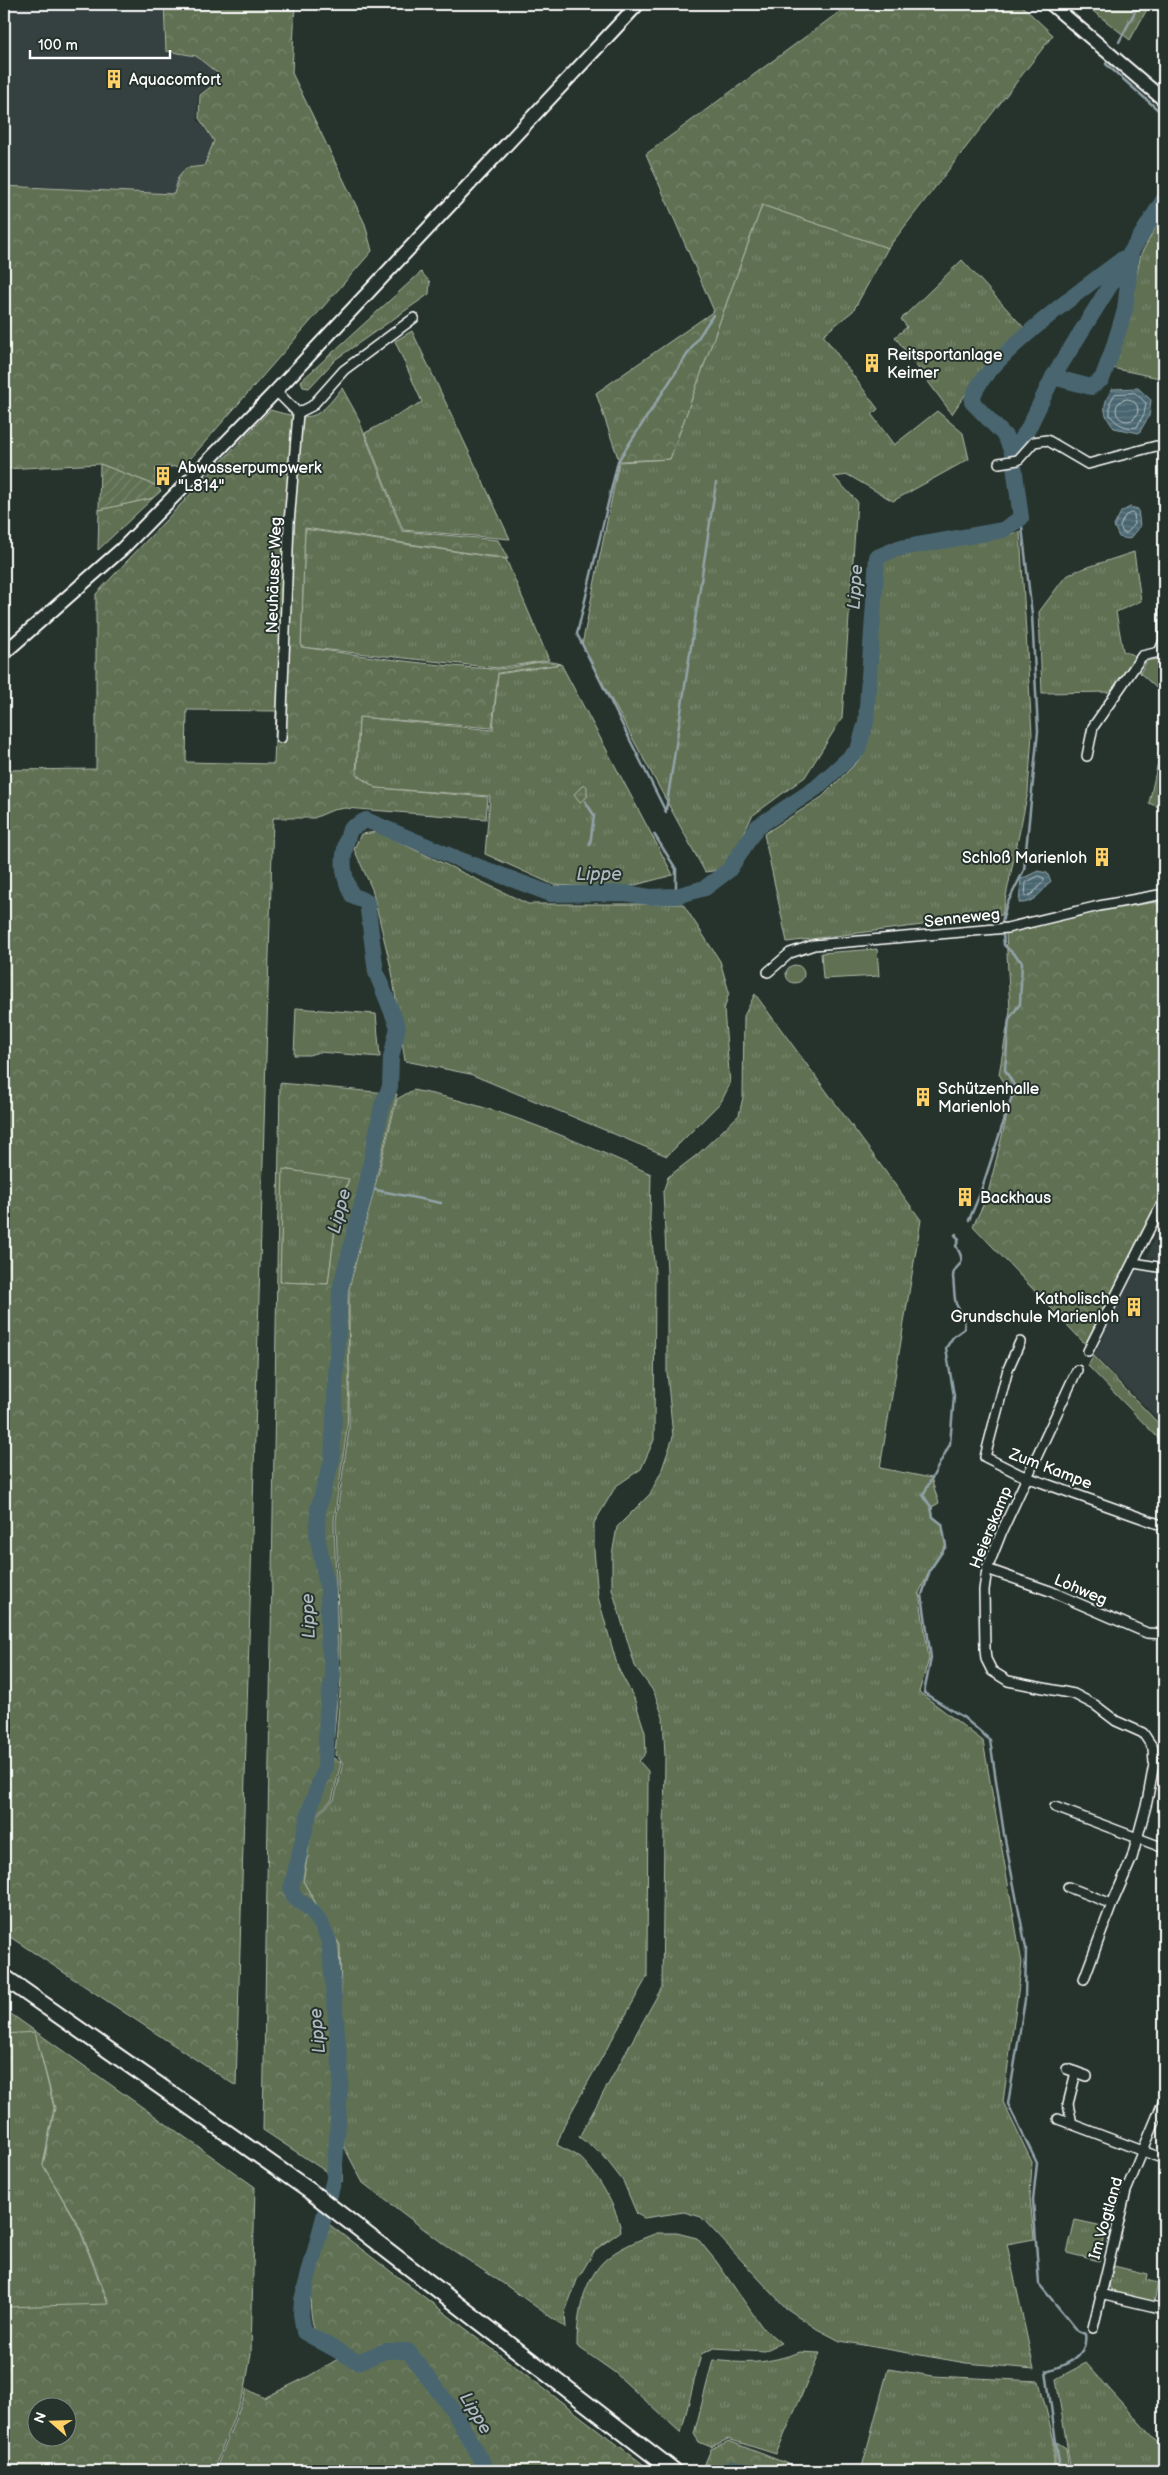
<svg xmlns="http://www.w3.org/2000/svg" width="1168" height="2475" viewBox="0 0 1168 2475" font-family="'Balsamiq Sans',sans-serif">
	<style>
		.built { fill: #363f3f }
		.grass { fill: url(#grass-tufts); stroke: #b0b8a9 }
		.forest { fill: url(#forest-crowns); stroke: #b0b8a9; fill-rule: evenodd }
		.wetland { fill: url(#wetland-marsh); stroke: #b0b8a9 }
		.garden { fill: url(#garden-furrows); stroke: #b0b8a9 }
		.pitch { fill: #607153; stroke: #b0b8a9 }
		.water { fill: url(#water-rules); stroke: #92a3a9 }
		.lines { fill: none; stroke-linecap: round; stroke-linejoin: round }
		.shore { stroke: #b7c2c6; stroke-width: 1 }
		.stream { stroke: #92a3a9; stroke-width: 2.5 }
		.river { stroke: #4a6670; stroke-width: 16 }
		.street-casing { stroke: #fff; stroke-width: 12 }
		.secondary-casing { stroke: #fff; stroke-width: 16 }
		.highway-casing { stroke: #fff; stroke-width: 19 }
		.street { stroke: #26332d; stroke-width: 9 }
		.secondary { stroke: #26332d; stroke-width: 12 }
		.highway { stroke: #26332d; stroke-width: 15 }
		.labels { text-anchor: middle; stroke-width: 4; stroke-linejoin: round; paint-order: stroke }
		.poi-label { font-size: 16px; fill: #fff; stroke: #26332d; text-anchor: start }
		.street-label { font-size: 16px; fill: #fff; stroke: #26332d }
		.water-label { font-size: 18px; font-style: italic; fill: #aebabf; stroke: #26332d }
	</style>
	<defs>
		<pattern id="grass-tufts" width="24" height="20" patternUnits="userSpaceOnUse" patternTransform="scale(1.25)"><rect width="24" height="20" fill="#607153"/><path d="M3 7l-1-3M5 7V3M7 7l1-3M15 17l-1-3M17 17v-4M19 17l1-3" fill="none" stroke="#78866d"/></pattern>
		<pattern id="forest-crowns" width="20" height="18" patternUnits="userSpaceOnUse" patternTransform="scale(1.25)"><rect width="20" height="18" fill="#607153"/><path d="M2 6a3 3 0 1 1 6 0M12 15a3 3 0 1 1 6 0" fill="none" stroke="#78866d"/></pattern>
		<pattern id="wetland-marsh" width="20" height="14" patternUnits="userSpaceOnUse" patternTransform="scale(1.25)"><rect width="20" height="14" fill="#607153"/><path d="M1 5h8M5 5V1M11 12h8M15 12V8" fill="none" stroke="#78866d"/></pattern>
		<pattern id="garden-furrows" width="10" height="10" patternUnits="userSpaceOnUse" patternTransform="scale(1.25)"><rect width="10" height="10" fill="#607153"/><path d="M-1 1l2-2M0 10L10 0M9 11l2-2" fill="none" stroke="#78866d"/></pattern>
		<pattern id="water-rules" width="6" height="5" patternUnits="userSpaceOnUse" patternTransform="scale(1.25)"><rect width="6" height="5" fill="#4a6670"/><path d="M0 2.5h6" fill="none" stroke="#657d85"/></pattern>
	</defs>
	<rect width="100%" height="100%" fill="#26332d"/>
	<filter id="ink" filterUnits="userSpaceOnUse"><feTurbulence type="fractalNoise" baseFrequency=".02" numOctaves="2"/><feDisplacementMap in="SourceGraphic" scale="10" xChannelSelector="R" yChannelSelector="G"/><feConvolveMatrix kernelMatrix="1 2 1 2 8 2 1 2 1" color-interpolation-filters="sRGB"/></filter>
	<g filter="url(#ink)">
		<g class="built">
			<polygon points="4,4 163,4 166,52 196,56 221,76 217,82 198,94 197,119 214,141 203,166 186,167 178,178 174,194 4,185"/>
			<polygon points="1164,1210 1164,1261 1147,1257"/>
			<polygon points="1135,1269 1164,1276 1164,1425 1094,1355"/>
		</g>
		<g class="grass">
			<polygon points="1084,4 1150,4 1130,40"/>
			<polygon points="762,205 888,248 853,311 823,335 878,409 872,415 894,445 937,411 963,433 969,459 893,501 848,475 834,477 857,501 842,718 805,777 752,816 727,869 705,872 582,645 619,462 670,459"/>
			<polygon points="1164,212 1164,379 1112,368 1124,334 1141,254"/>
			<path d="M962 260 1026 330C999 356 972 382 952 414L895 337 907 327 901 319Z"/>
			<polygon points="421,272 430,282 429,294 336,359 309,388 303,387 301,381"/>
			<polygon points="412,331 510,539 403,530 365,433 422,402 395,341"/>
			<polygon points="305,529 506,559 549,660 498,668 301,647"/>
			<polygon points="1020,532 1032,734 1028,792 1002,915 787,942 764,834 822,797 862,757 872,725 884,558"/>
			<polygon points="1134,552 1141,601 1116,612 1123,651 1136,656 1111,692 1042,693 1039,612 1065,577 1076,571"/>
			<polygon points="1164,659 1164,695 1140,673 1147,660"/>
			<polygon points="561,664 673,875 624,888 554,885 485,854 490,796 376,788 357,774 359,717 493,730 498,674"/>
			<polygon points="1164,735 1164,810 1149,803"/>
			<polygon points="378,832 528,904 683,904 720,961 729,992 724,1010 730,1084 721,1102 667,1156 470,1074 405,1061 392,972 372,889 354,849 361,834"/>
			<polygon points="755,994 921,1220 880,1468 931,1478 939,1503 932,1507 933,1516 942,1524 946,1546 930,1570 919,1593 929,1659 919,1692 983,1741 1022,1963 1003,2102 1032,2162 1030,2197 1034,2239 1007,2244 1034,2369 966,2363 840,2341 817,2329 786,2308 701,2217 684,2212 644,2218 637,2214 623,2181 602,2154 579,2137 662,1987 665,1756 663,1717 654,1692 635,1666 612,1589 612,1555 617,1527 650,1494 661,1472 673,1437 667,1372 667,1273 663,1192 668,1177 698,1154 739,1115 743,1097 744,1016"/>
			<polygon points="296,1008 376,1014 380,1057 319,1052 309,1055 294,1055"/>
			<path d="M413 1090C495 1105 575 1140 651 1174L650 1220 655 1272 654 1440 641 1469 616 1486 594 1523V1550L598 1597 618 1668 634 1698 645 1732 646 1753 639 1761 648 1771 647 1977 564 2125 557 2145C564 2149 572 2152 578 2156 596 2170 618 2210 621 2231L595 2250 577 2280 565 2312 566 2328 504 2284 445 2245 363 2183 344 2147 340 1945 303 1881 314 1818 334 1800 343 1763 335 1755 341 1680 336 1520 349 1429V1289L397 1099Z"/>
			<polygon points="282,1169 349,1178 337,1214 328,1284 280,1282"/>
			<polygon points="1093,1356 1164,1429 1164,1444 1088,1366"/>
			<polygon points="35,2031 54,2108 43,2165 79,2228 108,2304 81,2309 4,2307 4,2034"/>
			<polygon points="1075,2220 1107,2227 1099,2261 1067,2253"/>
			<path d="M657 2233H677L697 2238 716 2261 762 2327 781 2343 764 2351 714 2348 701 2354 681 2433 614 2372 577 2346C577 2317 582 2284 603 2262 617 2248 639 2240 657 2233Z"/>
			<polygon points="1114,2266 1147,2274 1146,2280 1158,2283 1154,2303 1112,2293 1109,2285"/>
			<path d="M800 2352 820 2353 776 2454 728 2439 711 2447 699 2442 694 2434 713 2360C747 2364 767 2364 800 2352Z"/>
			<polygon points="1086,2363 1164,2450 1164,2471 1071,2471 1056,2379"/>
			<polygon points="888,2369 933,2376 1039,2381 1054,2441 1054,2471 861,2471"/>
		</g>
		<g class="forest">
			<polygon points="164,4 295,4 292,73 365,224 372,251 184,466 156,468 155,485 100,464 4,469 4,186 174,194 178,178 186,168 204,166 214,141 199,118 200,95 217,82 221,76 196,56 166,51"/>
			<polygon points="850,4 1020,4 1053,35 888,248 762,205 670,459 619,461 596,393 714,311 646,154"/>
			<path d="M342 388 357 415 402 531 498 540 508 559 305 528 301 647C365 656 431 666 496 669 518 669 540 657 561 664L498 673 492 728 359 717 356 775 376 788 488 797 486 819 345 808 333 810 314 818H273L236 2086 4 1933V770L96 769V594L270 410C311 421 316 422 342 388ZM187 710 276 711 274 764 186 762Z"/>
			<polygon points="153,498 98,550 99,510"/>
			<polygon points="1164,901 1164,1188 1158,1206 1086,1345 973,1226 987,1197 1012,1095 999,1074 1010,1011 1006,933 1109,909"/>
			<path d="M280 1083 397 1094 348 1288 349 1385 347 1429 334 1520 339 1678 332 1757 341 1763 332 1800 313 1817 303 1881 339 1945 344 2075 342 2182 263 2130ZM283 1169 349 1179 337 1214 328 1284 280 1282Z"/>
			<path d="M4 2009 35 2031 255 2187 251 2354 245 2389 213 2471H4V2307L109 2304 80 2228 43 2165 55 2108 35 2032 4 2034ZM38 2408H68V2438H38Z"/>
			<path d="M322 2219 652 2471H215L247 2389 264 2398 309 2376 338 2359C332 2351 322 2344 317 2335 303 2309 315 2256 319 2227Z"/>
			<polygon points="729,2441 806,2471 702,2471 711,2449"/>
			<polygon points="1055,2441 1066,2448 1069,2471 1055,2471"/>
		</g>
		<polygon class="wetland" points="584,784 587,787 587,797 580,802 574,794"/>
		<polygon class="garden" points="100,464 155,485 161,491 153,498 99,510"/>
		<g class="pitch">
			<polygon points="877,949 879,976 823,979 821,953"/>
			<circle cx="795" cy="974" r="9"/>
		</g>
		<g class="water">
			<path d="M1138 388 1151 400 1149 416 1139 433 1114 428C1102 413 1102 405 1112 389Z"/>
			<polygon points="1130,507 1138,509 1140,526 1129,539 1119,537 1114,526 1121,512"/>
			<path d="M1038 871 1047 873 1051 881C1042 891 1034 904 1019 903L1021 879Z"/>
		</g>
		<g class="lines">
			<g class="shore">
				<path d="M1135 393 1146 403 1144 414 1137 427C1126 429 1116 424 1110 415V402L1115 394Z"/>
				<circle cx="1127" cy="410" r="11"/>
				<polygon points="1131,513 1134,514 1135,524 1127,533 1123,533 1120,526 1125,516"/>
				<polygon points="1039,876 1044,878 1044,881 1032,894 1025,897 1026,883"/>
			</g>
			<g class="stream">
				<polyline points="1119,42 1139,4"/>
				<polyline points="1107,62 1106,64 1164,115"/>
				<polyline points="585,801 594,815 590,845"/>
				<polyline points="666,810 716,483"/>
				<polyline points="666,812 577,634 618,461 713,315"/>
				<polyline points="654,834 676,869 676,896"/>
				<polyline points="366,1188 441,1203"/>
				<polyline points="969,1220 980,1194 1015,1087 1005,1070 1009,1019 1020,1004 1022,962 1004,945 1002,922 1006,906 1024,870 1038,731 1032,615 1021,518"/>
				<path d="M956 1234 955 1235 959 1239 956 1246C970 1269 953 1262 953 1277 954 1283 954 1299 956 1304 962 1316 966 1314 964 1329L953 1337 946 1348 954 1396 950 1444 923 1495 931 1507 933 1517 942 1524 946 1546 930 1570 922 1595 931 1658 924 1693 963 1717 990 1740 1004 1834 1026 1948 1025 2000 1008 2104 1037 2163 1033 2200 1039 2284 1078 2331 1085 2334C1089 2357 1064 2366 1046 2371L1060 2471"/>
			</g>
			<g class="river">
				<polyline points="1053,377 1091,387 1102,379 1112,352 1125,310 1131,257"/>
				<path d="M1012 451 1005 436 972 402C974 367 1093 281 1124 258"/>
				<path d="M487 2471 454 2412 408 2351H385L358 2362 304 2332 301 2314 302 2300 334 2179 341 2077 329 1941C321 1923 314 1907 295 1899L291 1889 311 1805 325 1768 327 1710 333 1675 328 1640V1591L317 1535 318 1508 332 1460 340 1289 366 1188 382 1105 390 1087 391 1058 398 1027 376 972 367 902 352 895C340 871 342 854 350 829L366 820 458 859 551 894 625 893 650 897 676 896 705 888 729 870 757 827 816 788 858 750 866 722 877 557 896 549 1003 530 1021 518 1012 451 1027 431 1053 377 1164 199"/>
				<polyline points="724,2471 732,2468 748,2471"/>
			</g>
			<g class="street-casing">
				<g id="street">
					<polyline points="276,391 298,413 289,523 281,738"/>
					<polyline points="298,413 312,406 344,370 414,318"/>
					<polyline points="999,463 1018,460 1034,442 1047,440 1088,464 1156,446 1164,448"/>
					<polyline points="1164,610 1164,635"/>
					<polyline points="1087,756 1093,727 1142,656 1159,652 1164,641"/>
					<polyline points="768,972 790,953 814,945 1007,928 1099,906 1164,894"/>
					<polyline points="1134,1263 1164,1268"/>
					<polyline points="1020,1342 1008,1369 985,1457 1021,1475 1164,1526"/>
					<polyline points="1088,1351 1164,1200"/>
					<polyline points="1077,1370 1002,1531 987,1569 984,1590 985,1649 986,1659 992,1671 1008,1681 1074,1694 1095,1705 1116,1721 1143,1733 1153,1748 1154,1764 1147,1802 1132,1858 1112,1904 1084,1979"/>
					<polyline points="987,1569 1050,1591 1147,1633 1164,1634"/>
					<polyline points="1055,1807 1164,1848"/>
					<polyline points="1068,1887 1112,1904"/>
					<polyline points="1067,2069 1087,2076"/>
					<polyline points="1058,2119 1164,2159"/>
					<polyline points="1072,2124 1068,2104 1076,2072"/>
					<polyline points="1100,2294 1164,2309"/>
					<polyline points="1093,2328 1126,2191 1164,2100"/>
				</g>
			</g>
			<g class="secondary-casing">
				<g id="secondary">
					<polyline points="1051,4 1164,100"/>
					<polyline points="4,653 122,549 174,496 276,391 638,4"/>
				</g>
			</g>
			<g class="highway-casing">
				<polyline id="highway" points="4,1977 310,2191 674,2471"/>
			</g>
			<use href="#street" class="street"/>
			<use href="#secondary" class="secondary"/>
			<use href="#highway" class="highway"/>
		</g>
	</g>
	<defs>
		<g id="building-bare" transform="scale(1.5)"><path d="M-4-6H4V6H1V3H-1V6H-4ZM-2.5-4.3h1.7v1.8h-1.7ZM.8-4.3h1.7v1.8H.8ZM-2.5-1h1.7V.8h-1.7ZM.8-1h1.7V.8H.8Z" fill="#ffd166" stroke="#26332d" stroke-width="2.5" paint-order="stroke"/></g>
	</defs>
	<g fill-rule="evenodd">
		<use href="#building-bare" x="114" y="79"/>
		<use href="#building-bare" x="872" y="363"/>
		<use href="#building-bare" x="163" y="476"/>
		<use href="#building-bare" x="1102" y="857"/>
		<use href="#building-bare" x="923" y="1097"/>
		<use href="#building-bare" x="965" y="1197"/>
		<use href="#building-bare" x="1134" y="1307"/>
	</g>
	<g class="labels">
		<g class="poi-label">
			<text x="129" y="85">Aquacomfort</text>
			<text x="887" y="360">Reitsportanlage<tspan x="887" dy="18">Keimer</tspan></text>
			<text x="178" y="473">Abwasserpumpwerk<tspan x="178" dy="18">"L814"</tspan></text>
			<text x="1087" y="863" text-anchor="end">Schloß Marienloh</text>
			<text x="938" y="1094">Schützenhalle<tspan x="938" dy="18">Marienloh</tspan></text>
			<text x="980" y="1203">Backhaus</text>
			<text x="1119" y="1304" text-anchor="end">Katholische<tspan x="1119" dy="18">Grundschule Marienloh</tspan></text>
		</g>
		<g class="street-label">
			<text transform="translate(273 575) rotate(-88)" y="6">Neuhäuser Weg</text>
			<text transform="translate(962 917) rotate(-6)" y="6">Senneweg</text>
			<text transform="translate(1051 1468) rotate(21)" y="6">Zum Kampe</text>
			<text transform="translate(990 1527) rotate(-68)" y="6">Heierskamp</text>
			<text transform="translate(1081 1589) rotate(23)" y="6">Lohweg</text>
			<text transform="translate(1105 2218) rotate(-74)" y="6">Im Vogtland</text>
		</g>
		<g class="water-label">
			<text transform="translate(855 587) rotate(-86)" y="6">Lippe</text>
			<text x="599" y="880">Lippe</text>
			<text transform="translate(339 1211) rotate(-75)" y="6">Lippe</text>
			<text transform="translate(308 1616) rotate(-92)" y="6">Lippe</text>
			<text transform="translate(317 2031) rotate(-95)" y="6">Lippe</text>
			<text transform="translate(476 2413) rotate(59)" y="6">Lippe</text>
		</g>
	</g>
	<rect width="1168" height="2475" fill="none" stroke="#26332d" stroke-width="20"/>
	<rect x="10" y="10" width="1148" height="2455" fill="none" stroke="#fff" stroke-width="2" filter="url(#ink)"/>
	<g transform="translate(52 2422) rotate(290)"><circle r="24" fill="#26332d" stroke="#7d8581"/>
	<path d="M0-4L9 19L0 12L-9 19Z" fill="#ffd166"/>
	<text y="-8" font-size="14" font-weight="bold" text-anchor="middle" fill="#ffffff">N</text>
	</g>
	<path d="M30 50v8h140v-8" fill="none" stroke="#ffffff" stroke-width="2.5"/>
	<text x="38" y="50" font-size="15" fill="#ffffff" stroke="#26332d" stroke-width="4" paint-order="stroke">100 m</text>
</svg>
